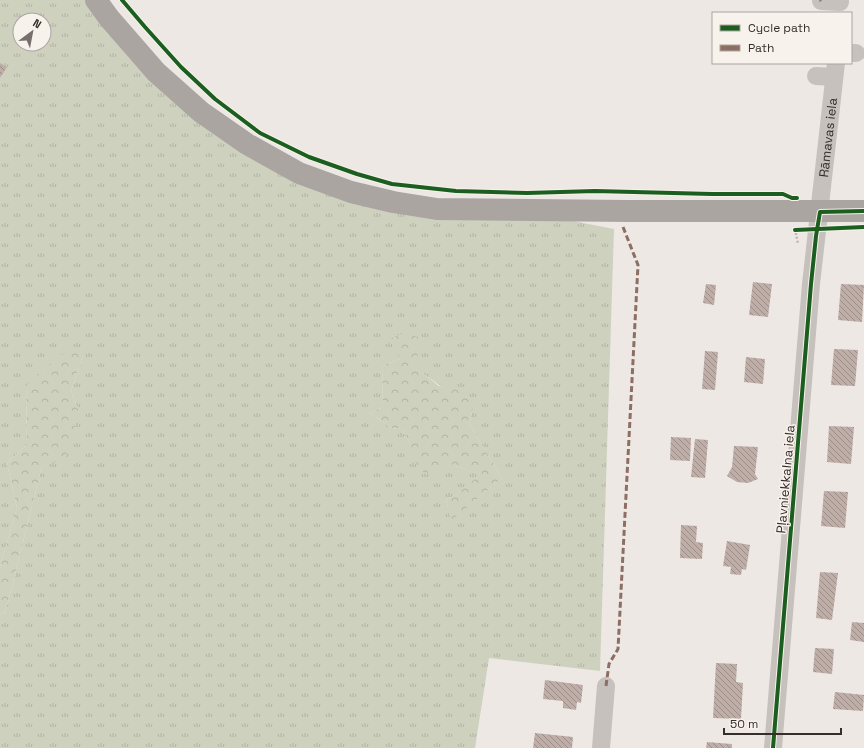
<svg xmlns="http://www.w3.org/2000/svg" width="864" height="748" viewBox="0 0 864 748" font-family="'Space Grotesk',sans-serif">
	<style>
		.grass { fill: url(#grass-tufts); fill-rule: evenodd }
		.forest { fill: url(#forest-crowns) }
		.building { fill: url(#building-back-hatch) }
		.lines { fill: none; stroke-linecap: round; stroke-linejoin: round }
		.path { stroke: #bfb9b5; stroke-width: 2.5; stroke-dasharray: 2 2; stroke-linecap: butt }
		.minor { stroke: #c6c1bd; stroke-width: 18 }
		.major { stroke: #aba5a2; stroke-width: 22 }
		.quiet { stroke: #8d6e63; stroke-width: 3; stroke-dasharray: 6 3; stroke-linecap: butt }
		.cycleway-casing { stroke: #f8f2ec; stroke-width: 6 }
		.cycleway { stroke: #1b5e20; stroke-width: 4 }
		.labels { text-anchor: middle; stroke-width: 3; stroke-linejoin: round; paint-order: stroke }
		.street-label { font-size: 13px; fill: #372e2b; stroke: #f8f2ec }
	</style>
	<defs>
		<pattern id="grass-tufts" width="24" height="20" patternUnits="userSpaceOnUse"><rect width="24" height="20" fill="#cfd1bf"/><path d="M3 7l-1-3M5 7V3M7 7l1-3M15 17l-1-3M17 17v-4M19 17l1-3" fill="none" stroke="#b2b4a4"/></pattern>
		<pattern id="forest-crowns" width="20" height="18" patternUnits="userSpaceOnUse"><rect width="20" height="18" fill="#cfd1bf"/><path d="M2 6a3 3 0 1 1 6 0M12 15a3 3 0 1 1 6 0" fill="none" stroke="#b2b4a4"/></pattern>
		<pattern id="building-back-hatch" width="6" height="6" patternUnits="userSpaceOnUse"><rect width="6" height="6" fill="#bfada8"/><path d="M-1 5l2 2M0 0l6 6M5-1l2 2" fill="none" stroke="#9c8d89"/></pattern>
	</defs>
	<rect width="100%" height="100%" fill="#ede8e4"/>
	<path class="grass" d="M0 0H85L130 59 303 184 573 221 614 229 600 671 489 658 475 748H0V613L5 614 42 466 79 412 71 391 83 355 26 387 27 445 7 463 17 508 0 567ZM20 20H44V44H20ZM400 359C425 374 449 392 473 408L469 424 502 478 451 520 446 500 457 494 481 475 450 464 410 443 402 429 391 428 370 413 383 407 382 367 394 361Z"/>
	<g class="forest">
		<polygon points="403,333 418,337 417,369 439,386 462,387 473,408 469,424 502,478 451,521 446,500 457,494 480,475 450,464 425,474 405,448 410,443 402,429 391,428 370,413 383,407 382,367 394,361 400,359 390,339"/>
		<polygon points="68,350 83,355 71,391 79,412 65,459 42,466 5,614 0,613 0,567 17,508 7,463 27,445 26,386"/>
	</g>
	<g class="building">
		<polygon points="0,63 7,67 0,78"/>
		<polygon points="753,282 772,284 768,317 749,315"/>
		<polygon points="706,284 716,285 714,305 703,303"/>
		<polygon points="841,284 864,285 862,322 838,320"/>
		<polygon points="834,349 858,350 855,386 831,385"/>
		<polygon points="705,351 718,352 715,390 702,389"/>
		<polygon points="746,357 765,359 763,384 744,382"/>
		<polygon points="829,426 854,427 851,464 827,462"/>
		<polygon points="671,437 691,438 690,461 670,460"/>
		<polygon points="695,439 708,440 705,478 691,477"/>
		<polygon points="734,446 758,447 755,474 758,479 748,483 737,482 727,476 732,467"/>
		<polygon points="824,491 848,492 845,528 821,526"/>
		<polygon points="681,525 697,526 696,542 703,543 702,559 680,558"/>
		<polygon points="727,541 750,545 746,570 742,569 741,575 730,574 731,567 723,566"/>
		<polygon points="820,572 838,573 832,620 816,618"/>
		<polygon points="852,622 864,623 864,642 850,640"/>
		<polygon points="815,648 834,649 832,674 813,672"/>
		<polygon points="716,663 737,664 736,682 743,683 741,719 713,718"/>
		<polygon points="545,680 583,685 581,703 577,702 576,710 563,708 563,701 543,699"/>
		<polygon points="835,692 864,695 863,711 833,709"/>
		<polygon points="535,733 573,737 572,748 533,748"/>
		<polygon points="707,742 732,744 732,748 706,748"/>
	</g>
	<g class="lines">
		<polyline class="path" points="795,229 798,244"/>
		<g class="minor">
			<polyline points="821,1 840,2"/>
			<polyline points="851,53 856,53"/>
			<polyline points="816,76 834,77"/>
			<polyline points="601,748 606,686"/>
			<path id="s1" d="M773 748 811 284 836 63"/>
		</g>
		<polyline class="major" points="96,0 109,18 156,72 201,112 247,144 299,173 351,192 393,202 437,209 627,211 864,211"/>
		<g class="quiet">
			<polyline points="820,0 821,1"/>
			<polyline points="606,686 609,664 618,649 638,265 623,227"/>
		</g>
		<g class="cycleway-casing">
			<g id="cycleway">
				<polyline points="122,0 145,27 181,67 215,99 260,133 309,157 357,174 392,184 456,191 527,193 595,191 712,194 783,194 792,198 797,198"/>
				<polyline points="795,230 864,227"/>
				<polyline points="773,748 811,284 816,236 820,212 864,211"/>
			</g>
		</g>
		<use href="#cycleway" class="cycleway"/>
	</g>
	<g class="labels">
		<g class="street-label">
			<text dy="5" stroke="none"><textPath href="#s1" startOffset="613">Rāmavas iela</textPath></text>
			<text transform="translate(785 479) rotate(-85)" y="5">Pļavniekkalna iela</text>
		</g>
	</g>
	<rect x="712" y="12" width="140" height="52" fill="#f8f2ec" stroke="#aba49f"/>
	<rect x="720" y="25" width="20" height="6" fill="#1b5e20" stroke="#aba49f"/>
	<text x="748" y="32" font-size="12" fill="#372e2b">Cycle path</text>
	<rect x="720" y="45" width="20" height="6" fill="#8d6e63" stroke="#aba49f"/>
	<text x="748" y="52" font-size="12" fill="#372e2b">Path</text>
	<g transform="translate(32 32) rotate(32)"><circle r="19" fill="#f8f2ec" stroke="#aba49f"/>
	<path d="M0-3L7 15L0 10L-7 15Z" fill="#776f6c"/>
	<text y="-6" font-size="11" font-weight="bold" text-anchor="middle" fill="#372e2b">N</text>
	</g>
	<path d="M724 728v6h117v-6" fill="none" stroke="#372e2b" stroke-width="2"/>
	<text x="730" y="728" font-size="12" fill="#372e2b" stroke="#f8f2ec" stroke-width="3" paint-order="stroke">50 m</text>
</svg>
